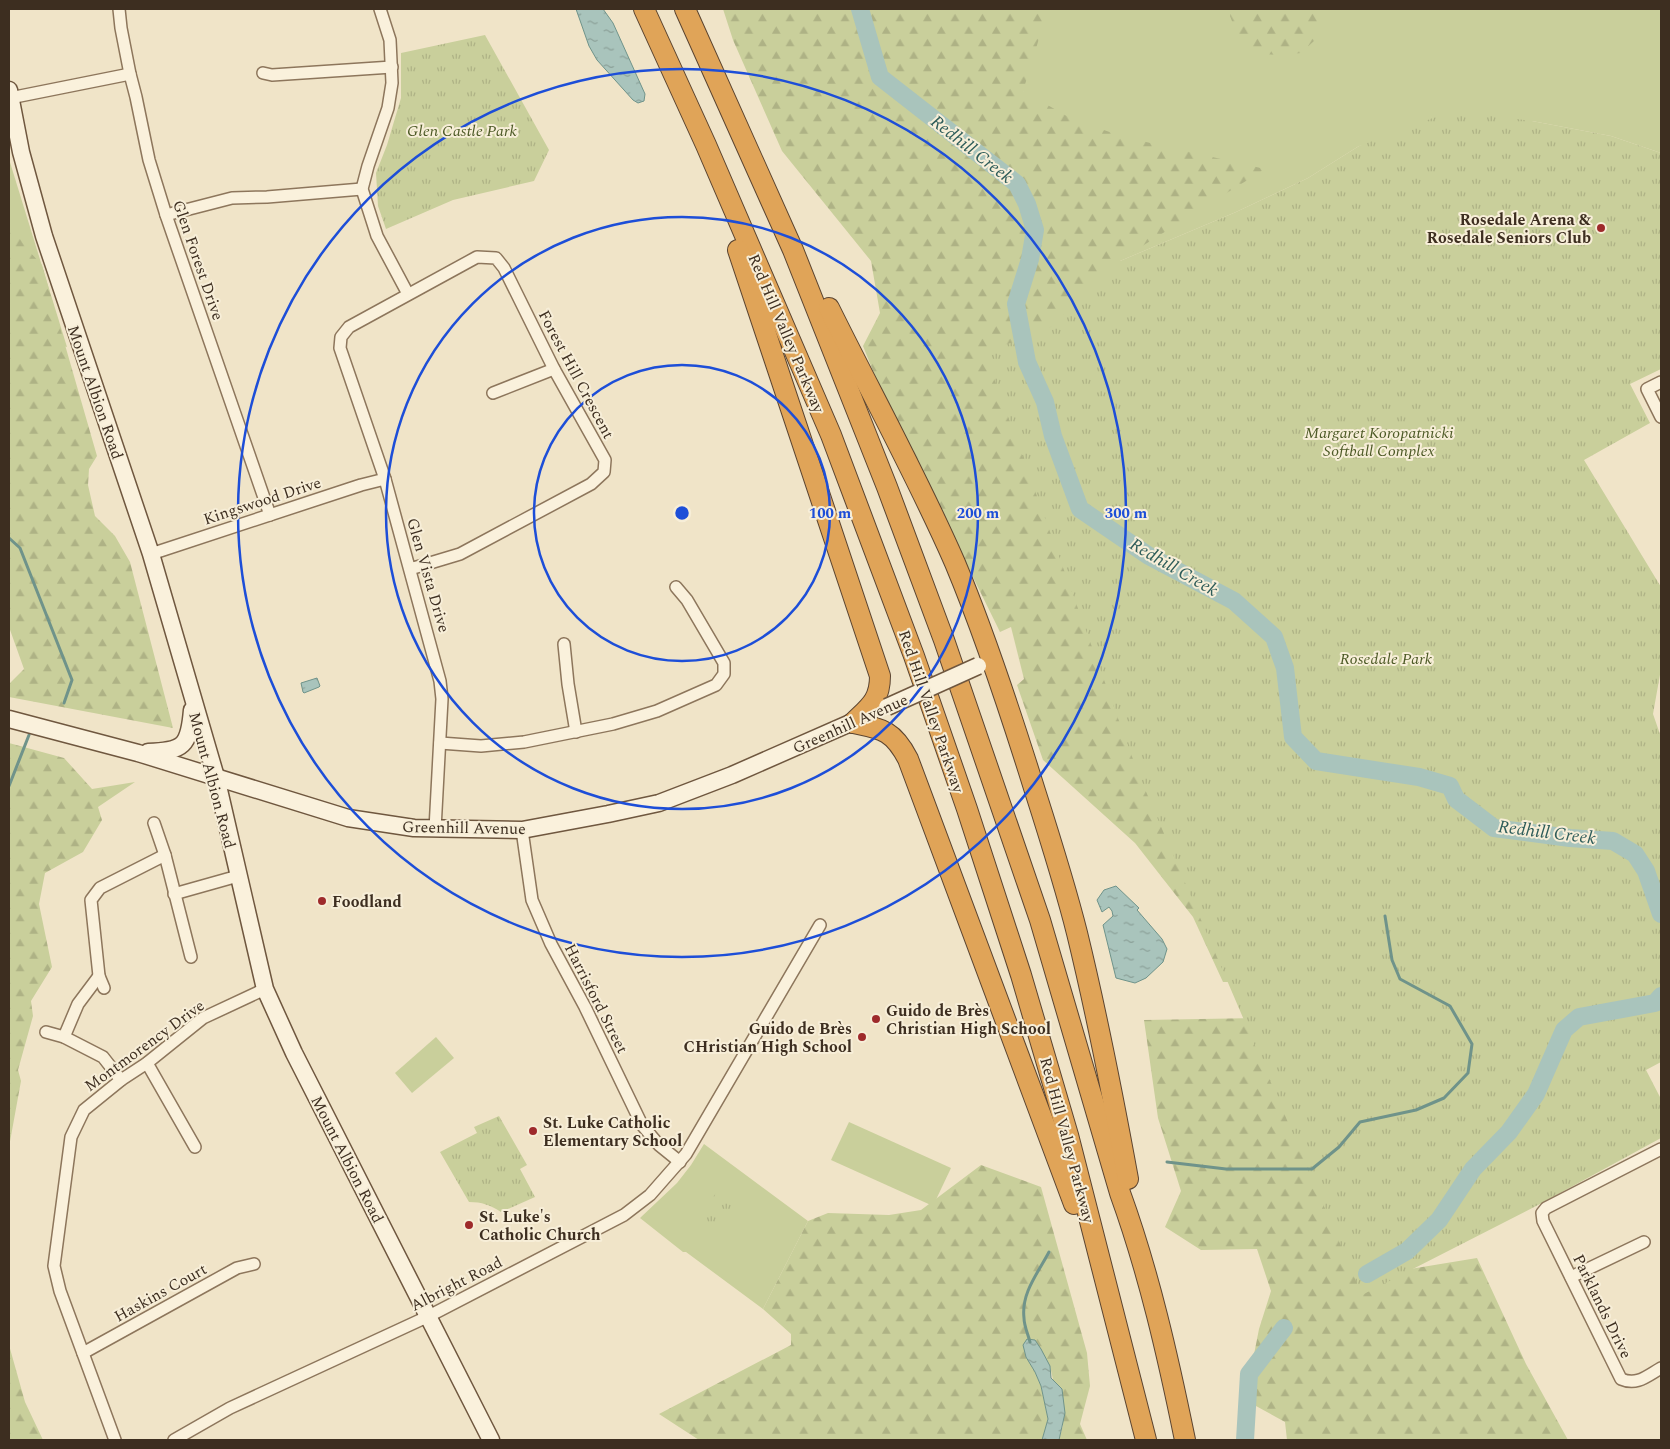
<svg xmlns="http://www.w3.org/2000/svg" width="1670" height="1449" viewBox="0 0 1670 1449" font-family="Spectral,serif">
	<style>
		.grass { fill: #c9cf9b }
		.forest { fill: url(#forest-firs) }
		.park { fill: url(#park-tufts) }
		.water { fill: url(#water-ripples); stroke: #6f938a }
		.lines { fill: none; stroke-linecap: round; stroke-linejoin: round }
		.stream { stroke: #6f938a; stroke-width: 3 }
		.river { stroke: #a9c4bc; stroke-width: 18 }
		.street-casing { stroke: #8d765c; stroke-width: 14 }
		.secondary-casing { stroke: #6f573f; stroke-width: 19 }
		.highway-casing { stroke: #5b4430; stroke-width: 22 }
		.street { stroke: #faf1dc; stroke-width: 11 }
		.secondary { stroke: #faf1dc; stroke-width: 16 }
		.highway { stroke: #e0a458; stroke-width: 20 }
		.secondary-bridge-casing { stroke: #6f573f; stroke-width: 19; stroke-linecap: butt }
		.secondary-bridge { stroke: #faf1dc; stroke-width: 16 }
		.ring { fill: none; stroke: #1d4ed8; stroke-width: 2.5 }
		.poi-dot { fill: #9e2a2b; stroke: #f7eed8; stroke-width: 2 }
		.labels { text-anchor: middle; stroke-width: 4; stroke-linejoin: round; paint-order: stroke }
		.park-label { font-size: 16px; font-style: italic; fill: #4d5a26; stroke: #f7eed8 }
		.poi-label { font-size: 16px; font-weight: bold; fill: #3d2e20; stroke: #f7eed8; text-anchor: start }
		.street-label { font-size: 16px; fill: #3d2e20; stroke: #f7eed8 }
		.water-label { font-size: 18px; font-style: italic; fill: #2f5d5a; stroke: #f7eed8 }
		.centre { fill: #1d4ed8; stroke: #f7eed8; stroke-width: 2.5 }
		.ring-label { font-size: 15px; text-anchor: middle; font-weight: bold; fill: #1d4ed8; stroke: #f7eed8; stroke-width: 4; stroke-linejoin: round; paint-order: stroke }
	</style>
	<defs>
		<pattern id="forest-firs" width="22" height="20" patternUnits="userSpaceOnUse" patternTransform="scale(1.25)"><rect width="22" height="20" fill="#c9cf9b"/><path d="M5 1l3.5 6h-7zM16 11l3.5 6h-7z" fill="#aeb285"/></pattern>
		<pattern id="park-tufts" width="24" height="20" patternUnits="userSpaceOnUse" patternTransform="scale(1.25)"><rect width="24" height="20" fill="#c9cf9b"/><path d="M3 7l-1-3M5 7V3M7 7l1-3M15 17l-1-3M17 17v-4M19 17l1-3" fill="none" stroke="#aeb285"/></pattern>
		<pattern id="water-ripples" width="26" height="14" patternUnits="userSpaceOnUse" patternTransform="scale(1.25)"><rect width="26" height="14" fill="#a9c4bc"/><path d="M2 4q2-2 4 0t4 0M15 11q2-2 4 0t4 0" fill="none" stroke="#8ba098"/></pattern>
	</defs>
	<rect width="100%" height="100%" fill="#f0e4c8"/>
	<g class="grass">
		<polygon points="976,9 1661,9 1661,153 1611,136 1532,121 1359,146 1308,178 1236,212 1120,261"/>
		<polygon points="9,159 67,347 9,333"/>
		<polygon points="436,1037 454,1058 412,1093 395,1073"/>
		<polygon points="849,1122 951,1168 933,1206 831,1160"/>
		<polygon points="704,1144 808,1221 763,1309 686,1252 683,1252 640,1218 677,1183 691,1165"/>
	</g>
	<g class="forest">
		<polygon points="723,9 1048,9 1023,91 1072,119 1124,137 1265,169 1120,260 1238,982 1223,982 1193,917 1135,843 1043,760 1017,685 1024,679 1011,627 1000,632 879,386 863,346 880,313 871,261 782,151 733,40"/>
		<polygon points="1231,9 1337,9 1315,40 1301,53 1283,55 1259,54 1239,39 1230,16"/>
		<path d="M9 205C13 234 22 244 42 265L97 456 89 469 88 485 95 516 115 536 130 562 173 728 9 697V684L24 669 9 627V326H12L14 307 9 292Z"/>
		<polygon points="9,743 64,758 92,789 135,782 98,807 102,820 83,852 45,873 39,904 52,967 31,1001 33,1016 18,1070 21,1081 9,1147"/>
		<polygon points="1308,1017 1404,1270 1477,1258 1526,1364 1568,1440 1287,1440 1285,1422 1245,1400 1259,1329 1271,1291 1257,1249 1201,1250 1165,1227 1181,1191 1158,1118 1144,1020"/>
		<polygon points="981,1165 1041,1187 1087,1353 1090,1386 1080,1424 1087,1440 1059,1440 1063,1425 1050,1366 1026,1357 1035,1372 1041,1386 1048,1419 1042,1440 699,1440 659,1414 791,1345 791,1334 763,1309 808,1221 828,1213 889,1215 921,1210"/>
		<polygon points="9,1345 25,1402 43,1440 9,1440"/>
	</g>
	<g class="park">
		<polygon points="485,35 549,150 534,181 453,200 386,229 378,206 376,173 387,145 401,98 401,53"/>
		<polygon points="1454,110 1532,121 1611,136 1661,153 1661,369 1630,384 1650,423 1584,460 1661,587 1661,669 1653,714 1661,737 1661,1062 1646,1070 1661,1099 1661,1138 1538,1205 1362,1295 1138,773 984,351 1044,333 1120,261 1236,212 1308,178 1359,146"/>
		<path d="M499 1116 527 1165 520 1169 535 1197 501 1212C490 1205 482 1202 469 1202L440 1152 477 1133 474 1127Z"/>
		<polygon points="720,1189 736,1203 707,1235 691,1221"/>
	</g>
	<g class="water">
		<polygon points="576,9 603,9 613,23 645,94 644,101 638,103 633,100 597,60 589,46"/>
		<polygon points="317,678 320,686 319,687 304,693 303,692 301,683"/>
		<polygon points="1116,886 1139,908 1137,910 1162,939 1167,949 1163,962 1146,978 1135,983 1116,978 1103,925 1113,916 1112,911 1109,907 1102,912 1097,900 1104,890"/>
		<polygon points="1027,1339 1035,1340 1041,1349 1050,1366 1051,1378 1062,1389 1065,1413 1059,1440 1042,1440 1048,1419 1041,1386 1035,1372 1026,1357 1023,1345"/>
	</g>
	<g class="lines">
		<g class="stream">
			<polyline points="9,538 20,548 72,680 64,703"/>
			<polyline points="9,786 29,735"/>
			<polyline points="1167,1162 1226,1169 1312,1169 1339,1147 1360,1122 1416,1110 1444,1098 1468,1073 1472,1044 1450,1006 1400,979 1392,960 1385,916"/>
			<path d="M1030 1342C1028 1334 1024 1326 1024 1318 1021 1293 1038 1273 1049 1252"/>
		</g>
		<g class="river">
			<polyline points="860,9 880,77 1017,184 1027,204 1035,230 1030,259 1016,304 1027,362 1045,402 1053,436 1080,509 1149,556 1234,601 1274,637 1285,668 1293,737 1316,761 1419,777 1450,786 1456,799 1494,828 1570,838 1613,841 1635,854 1646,871 1661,914"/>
			<polyline points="1367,1274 1407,1251 1439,1220 1473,1169 1509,1132 1536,1094 1564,1030 1579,1017 1655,1003 1661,996"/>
			<polyline points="1245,1440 1249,1374 1284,1328"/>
		</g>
		<g class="street-casing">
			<g id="street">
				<polyline points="119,9 121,28 130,74 136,97 149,160 166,215 270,515"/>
				<polyline points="380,9 390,40 392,83 388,108 368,166 362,189 377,236 408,294"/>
				<polyline points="263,73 272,75 392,67"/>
				<polyline points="10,98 130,74"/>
				<polyline points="166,215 232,198 267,197 362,189"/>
				<polyline points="1661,382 1647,389 1661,417"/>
				<polyline points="493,393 554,369"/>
				<polyline points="151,554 361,485 385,479"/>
				<polyline points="410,569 460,554 591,484 604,472 605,460 554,369 504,268 496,258 477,257 349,327 341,337 340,348 385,479 440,681 442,699 435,829"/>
				<polyline points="564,644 568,684 576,732"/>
				<polyline points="440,743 481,746 524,742 613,724 657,711 716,685 724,674 724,663 687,600 676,587"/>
				<polyline points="154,823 165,855 191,957"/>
				<polyline points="522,830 532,900 551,944 585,1007 642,1125 659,1145 680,1162"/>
				<polyline points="174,894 238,876"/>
				<polyline points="104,988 99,976 91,900 100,888 165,855"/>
				<polyline points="46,1032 64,1037 103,1057 121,1080"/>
				<polyline points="64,1037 78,1004 99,976"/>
				<polyline points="147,1063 195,1147"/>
				<path d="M1661 1149 1546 1208 1542 1213 1543 1221 1621 1379C1637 1386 1647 1376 1661 1368"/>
				<polyline points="1571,1277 1644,1242"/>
				<polyline points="83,1353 237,1268 254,1264"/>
				<polyline points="115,1440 60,1291 54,1266 71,1137 84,1110 121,1080 147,1063 203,1018 265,989"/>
				<polyline points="174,1440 230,1408 429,1316 624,1215 650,1195 686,1154 820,925"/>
			</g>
		</g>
		<g class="secondary-casing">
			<g id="secondary">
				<polyline points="9,90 21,152 44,236 151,554 216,777 265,989 294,1053 491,1440"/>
				<polyline points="9,719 138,753 348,818 414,828 522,830 608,814 659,803 732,775 864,717"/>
				<path d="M148 752C184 751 189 746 192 710"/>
			</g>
		</g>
		<g class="highway-casing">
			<g id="highway">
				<polyline points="644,9 706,145 831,435 914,656 967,809 1021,975 1068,1135 1146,1440"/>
				<path d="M685 9 793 250 887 487 944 640 1040 920 1120 1193C1149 1273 1168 1357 1185 1440"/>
				<path d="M738 250 880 676C880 701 869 707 853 723"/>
				<path d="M829 308C871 393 917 476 955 563 986 637 1011 714 1035 791 1050 838 1065 885 1077 933 1097 1015 1113 1097 1128 1179"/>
				<path d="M853 723C882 729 893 730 908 759L1074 1204"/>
			</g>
		</g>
		<use href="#street" class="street"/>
		<use href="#secondary" class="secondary"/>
		<use href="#highway" class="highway"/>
		<g class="secondary-bridge-casing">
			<polyline id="secondary-bridge" points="887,707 978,666"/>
		</g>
		<use href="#secondary-bridge" class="secondary-bridge"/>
	</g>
	<g class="ring">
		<circle cx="682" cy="513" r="148"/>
		<circle cx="682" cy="513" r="296"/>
		<circle cx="682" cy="513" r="444"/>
	</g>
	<g class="poi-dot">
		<circle cx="1601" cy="228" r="5"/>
		<circle cx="322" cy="901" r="5"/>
		<circle cx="876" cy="1019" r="5"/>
		<circle cx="862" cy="1037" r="5"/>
		<circle cx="533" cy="1131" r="5"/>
		<circle cx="469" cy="1225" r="5"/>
	</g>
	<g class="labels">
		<g class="park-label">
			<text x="462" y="136">Glen Castle Park</text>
			<text x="1379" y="438">Margaret Koropatnicki<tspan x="1379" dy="18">Softball Complex</tspan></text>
			<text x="1386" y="664">Rosedale Park</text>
		</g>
		<g class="poi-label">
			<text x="1591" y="225" text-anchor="end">Rosedale Arena &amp;<tspan x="1591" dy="18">Rosedale Seniors Club</tspan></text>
			<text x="332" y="907">Foodland</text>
			<text x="886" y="1016">Guido de Brès<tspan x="886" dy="18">Christian High School</tspan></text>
			<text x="852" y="1034" text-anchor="end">Guido de Brès<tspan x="852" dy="18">CHristian High School</tspan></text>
			<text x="543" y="1128">St. Luke Catholic<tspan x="543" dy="18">Elementary School</tspan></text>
			<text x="479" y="1222">St. Luke's<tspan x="479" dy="18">Catholic Church</tspan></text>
		</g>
		<g class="street-label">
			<text transform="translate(199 260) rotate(71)" y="6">Glen Forest Drive</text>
			<text transform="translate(787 333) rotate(67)" y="6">Red Hill Valley Parkway</text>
			<text transform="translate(577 374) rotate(62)" y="6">Forest Hill Crescent</text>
			<text transform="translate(96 392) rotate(71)" y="6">Mount Albion Road</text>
			<text transform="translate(262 500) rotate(-18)" y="6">Kingswood Drive</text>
			<text transform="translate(429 575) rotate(74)" y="6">Glen Vista Drive</text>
			<text transform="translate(932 711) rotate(71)" y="6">Red Hill Valley Parkway</text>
			<text transform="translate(850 723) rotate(-24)" y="6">Greenhill Avenue</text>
			<text transform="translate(213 780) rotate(75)" y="6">Mount Albion Road</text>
			<text transform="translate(464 827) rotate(1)" y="6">Greenhill Avenue</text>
			<text transform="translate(597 998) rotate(63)" y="6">Harrisford Street</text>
			<text transform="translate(144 1045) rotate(-36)" y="6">Montmorency Drive</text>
			<text transform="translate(1068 1140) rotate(75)" y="6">Red Hill Valley Parkway</text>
			<text transform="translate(348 1159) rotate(63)" y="6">Mount Albion Road</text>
			<text transform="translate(456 1283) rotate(-27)" y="6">Albright Road</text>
			<text transform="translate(160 1292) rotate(-29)" y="6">Haskins Court</text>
			<text transform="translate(1603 1306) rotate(64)" y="6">Parklands Drive</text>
		</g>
		<g class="water-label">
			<text transform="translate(972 149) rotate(38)" y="6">Redhill Creek</text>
			<text transform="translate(1174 567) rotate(30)" y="6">Redhill Creek</text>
			<text transform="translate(1547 832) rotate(7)" y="6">Redhill Creek</text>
		</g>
	</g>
	<circle cx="682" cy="513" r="8" class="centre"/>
	<g class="ring-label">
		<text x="830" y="518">100 m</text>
		<text x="978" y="518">200 m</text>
		<text x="1126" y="518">300 m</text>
	</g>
	<rect width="1670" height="1449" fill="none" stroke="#3d2e20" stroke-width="20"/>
</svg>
